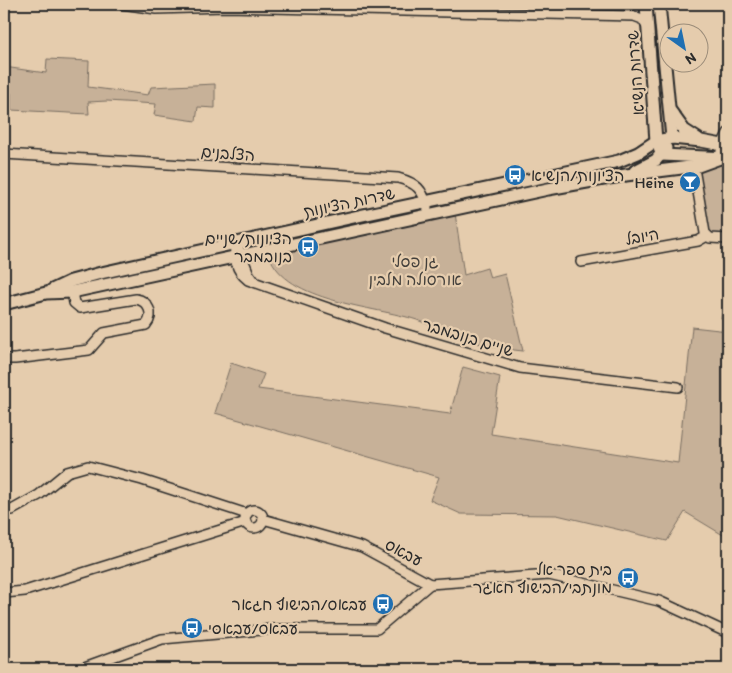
<svg xmlns="http://www.w3.org/2000/svg" width="732" height="673" viewBox="0 0 732 673" font-family="Itim,'Playpen Sans Hebrew',sans-serif">
	<style>
		.green { fill: #c7b198; stroke: #796e62 }
		.water { fill: #9b8d7a; stroke: #6e665a }
		.lines { fill: none; stroke-linecap: round; stroke-linejoin: round }
		.minor-casing { stroke: #2b2b2b; stroke-width: 12 }
		.tertiary-casing { stroke: #2b2b2b; stroke-width: 15 }
		.minor { stroke: #e5ccad; stroke-width: 9 }
		.tertiary { stroke: #e5ccad; stroke-width: 11 }
		.labels { text-anchor: middle; stroke-width: 4.5; stroke-linejoin: round; paint-order: stroke }
		.street-label { font-size: 16px; fill: #2b2b2b; stroke: #e5ccad }
		.poi-label { font-size: 16px; fill: #2b2b2b; stroke: #e5ccad; text-anchor: end }
		.park-label { font-size: 16px; fill: #423f3b; stroke: #e5ccad }
	</style>
	<rect width="100%" height="100%" fill="#e5ccad"/>
	<filter id="ink" filterUnits="userSpaceOnUse"><feTurbulence type="fractalNoise" baseFrequency=".02" numOctaves="2"/><feDisplacementMap in="SourceGraphic" scale="10" xChannelSelector="R" yChannelSelector="G"/><feConvolveMatrix kernelMatrix="1 2 1 2 8 2 1 2 1" color-interpolation-filters="sRGB"/></filter>
	<g filter="url(#ink)">
		<g class="green">
			<polygon points="47,59 89,61 88,87 148,95 151,87 215,84 215,108 198,107 196,121 154,115 156,104 107,101 88,102 89,114 11,110 11,93 4,92 4,67 46,73"/>
			<polygon points="725,162 728,163 728,236 713,236 708,233 705,222 699,170"/>
			<path d="M455 213 464 275 487 268 490 278 505 274 523 351C504 349 485 346 467 340 450 334 434 326 417 320 375 306 286 303 269 255Z"/>
			<polygon points="692,327 728,331 728,538 685,512 667,541 557,515 461,514 430,500 439,477 215,413 231,363 264,374 258,389 450,414 463,367 500,377 491,434 678,463"/>
		</g>
		<polygon class="water" points="725,300 728,300 728,319 721,318"/>
		<g class="lines">
			<g class="minor-casing">
				<g id="minor">
					<polyline points="122,4 156,9 225,7 634,16 642,19 648,28"/>
					<path d="M4 154 398 178C416 183 423 189 427 207"/>
					<polyline points="720,158 722,145 728,133"/>
					<polyline points="689,168 692,169 695,174 705,233 710,238 728,239"/>
					<path d="M235 243C234 258 235 270 248 280L385 328 520 368 678 387"/>
					<polyline points="239,249 249,274 255,282"/>
					<polyline points="581,262 698,241 707,236"/>
					<path d="M4 359H15L89 350 104 333 146 325C155 314 148 301 136 299L80 308 74 303 72 292"/>
					<polyline points="4,510 12,510 39,495 67,472 88,466 142,480 247,514"/>
					<circle cx="254" cy="519" r="9"/>
					<polyline points="263,519 362,547 430,584"/>
					<polyline points="430,584 549,575 659,601 728,633"/>
					<polyline points="4,593 25,591 246,522"/>
					<polyline points="79,669 162,639 272,629 377,629 430,584"/>
				</g>
			</g>
			<g class="tertiary-casing">
				<g id="tertiary">
					<polyline points="646,4 656,141 662,155"/>
					<polyline points="659,4 672,138"/>
					<polyline points="671,112 684,130 698,139"/>
					<polyline points="662,155 728,158"/>
					<polyline points="635,171 656,160 666,148"/>
					<polyline points="52,290 71,281 101,273 363,215 619,161 638,153 656,141 672,138 701,141 728,146"/>
					<polyline points="4,304 46,293 72,292 548,189 626,175 698,166 720,158"/>
				</g>
			</g>
			<use href="#minor" class="minor"/>
			<use href="#tertiary" class="tertiary"/>
		</g>
	</g>
	<defs>
		<g id="bus-disc" transform="scale(1.125)"><circle r="9.5" fill="#1f6fb2" stroke="#e5ccad"/><path d="M-5-6H5V4H4V6H2V4H-2V6H-4V4H-5ZM-3.5-4V0h7V-4ZM-3.5 1.2v1.5H-2V1.2ZM2 1.2v1.5H3.5V1.2Z" fill="#fff"/></g>
		<g id="bar-disc" transform="scale(1.125)"><circle r="9.5" fill="#1f6fb2" stroke="#e5ccad"/><path d="M-6-5H6L.8 .8V4.5H3.5V6h-7V4.5H-.8V.8Z" fill="#fff"/></g>
	</defs>
	<g fill-rule="evenodd">
		<use href="#bus-disc" x="515" y="175"/>
		<use href="#bar-disc" x="690" y="182"/>
		<use href="#bus-disc" x="308" y="247"/>
		<use href="#bus-disc" x="628" y="578"/>
		<use href="#bus-disc" x="383" y="604"/>
		<use href="#bus-disc" x="192" y="628"/>
	</g>
	<g class="labels">
		<g class="street-label">
			<text transform="translate(635 73) rotate(-94)" y="6">שדרות הנשיא</text>
			<text transform="translate(228 153) rotate(4)" y="6">הצלבנים</text>
			<text transform="translate(349 202) rotate(-12)" y="6">שדרות הציונות</text>
			<text transform="translate(642 236) rotate(-10)" y="6">היובל</text>
			<text transform="translate(468 337) rotate(17)" y="6">שניים בנובמבר</text>
			<text transform="translate(404 552) rotate(28)" y="6">עבאס</text>
		</g>
		<g class="poi-label">
			<text x="531" y="181" text-anchor="start">הציונות/הנשיא</text>
			<text x="674" y="188">Heine</text>
			<text x="292" y="244">הציונות/שניים<tspan x="292" dy="18">בנובמבר</tspan></text>
			<text x="612" y="575">בית ספר אל<tspan x="612" dy="18">מונתבי/הבישוף חאגר</tspan></text>
			<text x="367" y="610">עבאס/הבישוף חגאר</text>
			<text x="208" y="634" text-anchor="start">עבאס/עבאסי</text>
		</g>
		<g class="park-label">
			<text x="415" y="267">גן פסלי<tspan x="415" dy="18">אורסולה מלבין</tspan></text>
		</g>
	</g>
	<rect width="732" height="673" fill="none" stroke="#e5ccad" stroke-width="20"/>
	<rect x="10" y="10" width="712" height="653" fill="none" stroke="#2b2b2b" stroke-width="2" filter="url(#ink)"/>
	<g transform="translate(684 48) rotate(147)"><circle r="24" fill="#e5ccad" stroke="#9b8c79"/>
	<path d="M0-4L9 19L0 12L-9 19Z" fill="#1f6fb2"/>
	<text y="-8" font-size="14" font-weight="bold" text-anchor="middle" fill="#2b2b2b">N</text>
	</g>
</svg>
